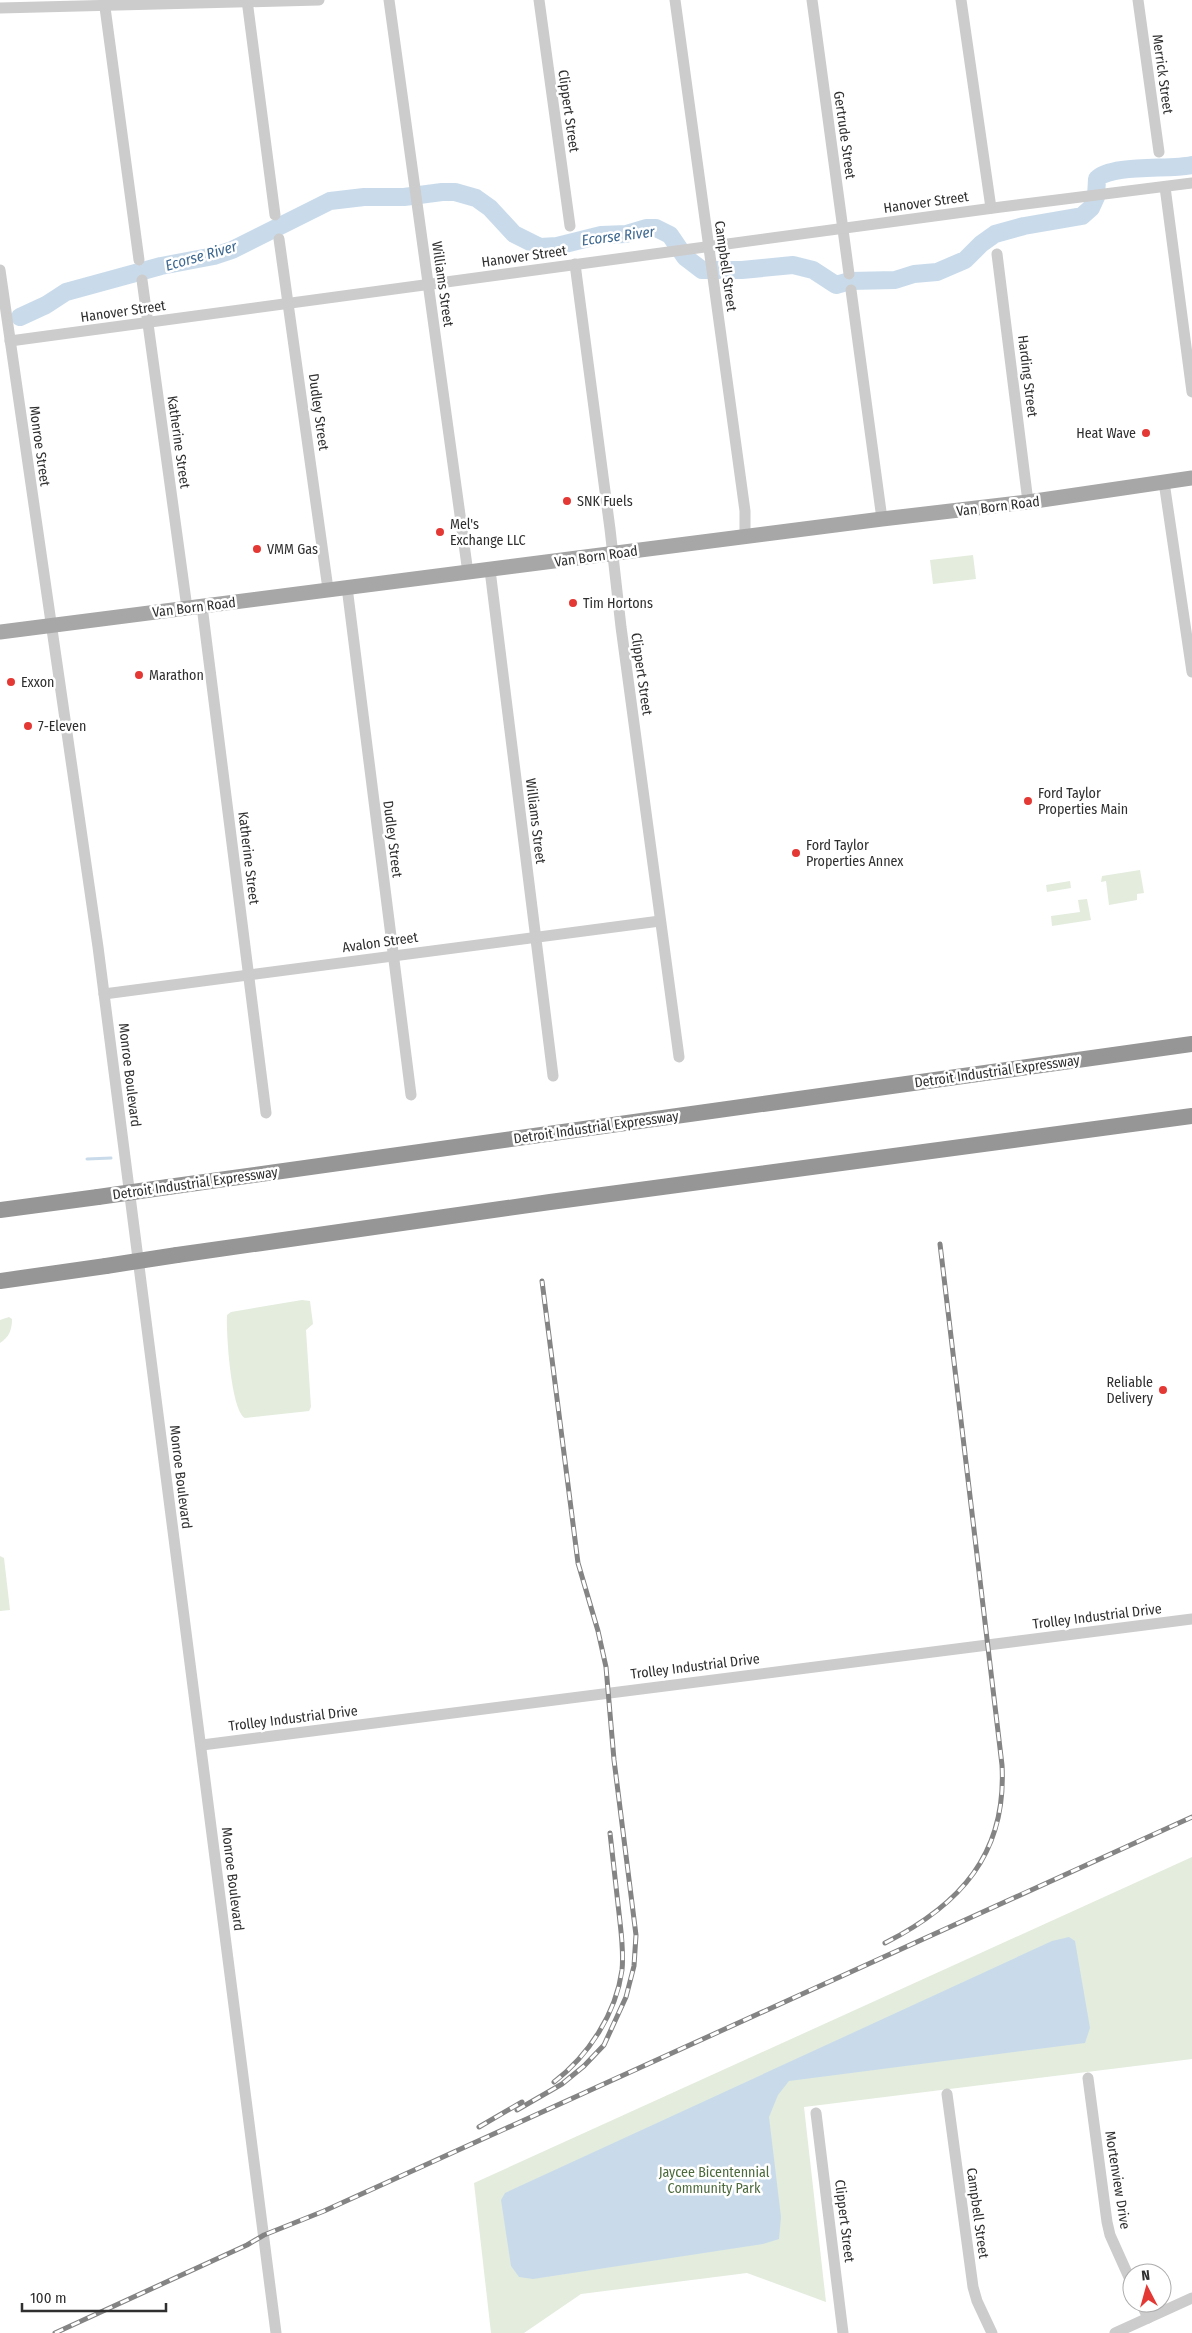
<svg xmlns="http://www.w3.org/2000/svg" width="1192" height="2333" viewBox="0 0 1192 2333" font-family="'Fira Sans Condensed',sans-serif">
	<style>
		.green { fill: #e3ecdd }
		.water { fill: #c9dbeb }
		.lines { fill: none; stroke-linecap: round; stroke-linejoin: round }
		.stream { stroke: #c9dbeb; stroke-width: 3 }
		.river { stroke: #c9dbeb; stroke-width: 18 }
		.minor { stroke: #ccc; stroke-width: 11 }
		.major { stroke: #a7a7a7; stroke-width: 15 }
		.highway { stroke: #969696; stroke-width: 16 }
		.rail-casing { stroke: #848484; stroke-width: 5 }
		.rail { stroke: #fff; stroke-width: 3; stroke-dasharray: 9; stroke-linecap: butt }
		.highway-bridge { stroke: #969696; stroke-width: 16 }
		.poi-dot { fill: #e33833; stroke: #fff; stroke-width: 2 }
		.labels { text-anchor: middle; stroke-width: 5; stroke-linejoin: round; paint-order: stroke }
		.street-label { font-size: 14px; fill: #2f2f2f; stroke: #fff }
		.poi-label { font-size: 14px; fill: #2f2f2f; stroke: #fff; text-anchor: start }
		.park-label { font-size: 14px; fill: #4d6a3d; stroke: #fff }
		.water-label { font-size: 15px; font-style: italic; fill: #3d6890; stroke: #fff }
	</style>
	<rect width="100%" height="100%" fill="#fff"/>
	<g class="green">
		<polygon points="973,555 976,579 933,584 930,560"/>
		<polygon points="1140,870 1144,893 1137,894 1137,900 1109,905 1106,881 1101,882 1102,876"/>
		<polygon points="1070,881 1071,888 1047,892 1046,885"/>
		<polygon points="1087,899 1091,920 1052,926 1051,916 1080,912 1078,900"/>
		<path d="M302 1300 310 1301 313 1324 306 1330 311 1407 309 1411 245 1418C231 1411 226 1332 227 1315L231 1312Z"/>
		<path d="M9 1317 12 1319C12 1330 9 1337 0 1343V1320Z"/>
		<polygon points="0,1556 4,1558 10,1610 0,1611"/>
		<polygon points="1192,1857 1192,2059 804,2107 826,2302 747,2273 581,2294 524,2333 491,2333 474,2183"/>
	</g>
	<polygon class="water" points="1069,1937 1075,1941 1090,2028 1085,2043 789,2081 778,2095 769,2117 781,2217 779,2239 763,2244 533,2279 519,2277 511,2266 501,2200 505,2193 1052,1941"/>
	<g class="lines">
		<polyline class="stream" points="87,1159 111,1158"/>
		<path class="river" d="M20 317 46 305 66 292 161 266 214 256 232 250 330 201 364 197H404L442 192H455L476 198 490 208 514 234 540 247 557 246 601 235 626 234 646 228H656L670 235 685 257 702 270H742L793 265 813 270 836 285 850 281 895 280 914 274 937 272 965 260 981 244 995 234 1024 226 1082 216 1091 208 1096 197 1097 179C1111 164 1170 170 1192 165"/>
		<g class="minor">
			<polyline points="104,0 139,260"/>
			<polyline points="247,0 275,215"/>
			<polyline points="389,0 468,573"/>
			<polyline points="539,0 570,226"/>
			<polyline points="675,0 745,511 745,537"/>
			<polyline points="812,0 849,274"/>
			<polyline points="961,0 991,208"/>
			<polyline points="1138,0 1159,152"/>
			<polyline points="0,8 319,0"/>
			<polyline points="1165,187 1192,392"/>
			<polyline points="279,239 328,589"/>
			<polyline points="997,254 1028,502"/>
			<polyline points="575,264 610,529 621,627 679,1057"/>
			<polyline points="0,270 98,947 276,2333"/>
			<polyline points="142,280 187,608"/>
			<polyline points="851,290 882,519"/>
			<polyline points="10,341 1001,207 1192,183"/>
			<polyline points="1164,482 1192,672"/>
			<polyline points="490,570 553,1076"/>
			<polyline points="347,587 411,1095"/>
			<polyline points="202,606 266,1113"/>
			<polyline points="104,994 660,921"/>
			<polyline points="202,1745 1192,1619"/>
			<polyline points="1088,2078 1107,2222 1110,2235 1132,2284"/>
			<polyline points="947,2094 973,2287 977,2301 992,2333"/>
			<polyline points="816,2113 843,2333"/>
			<polyline points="1141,2303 1148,2318"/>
			<polyline points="1115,2333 1192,2298"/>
		</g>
		<polyline class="major" points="0,632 882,519 1028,502 1192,478"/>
		<g class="highway">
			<polyline points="168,1187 1192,1044"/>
			<polyline points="0,1210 98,1197"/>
			<polyline points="177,1255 550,1202 1192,1116"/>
			<polyline points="0,1281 106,1266"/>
		</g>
		<g class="rail-casing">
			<g id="rail">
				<path d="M885 1943C960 1905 1007 1854 1002 1765L940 1244"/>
				<path d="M554 2082C588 2056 616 2014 622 1970 624 1951 621 1932 619 1913 616 1886 613 1859 610 1833"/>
				<polyline points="517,2110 562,2084 584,2066 604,2045 626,1997 634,1966 636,1935 614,1760 606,1667 598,1631 578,1563 542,1281"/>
				<polyline points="479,2127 522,2102"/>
				<polyline points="55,2333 247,2245 264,2235 324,2211 1192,1817"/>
			</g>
		</g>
		<use href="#rail" class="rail"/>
		<g class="highway-bridge">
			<polyline points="98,1197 168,1187"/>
			<polyline points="106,1266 177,1255"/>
		</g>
	</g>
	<g class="poi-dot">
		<circle cx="1146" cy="433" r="5"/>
		<circle cx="567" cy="501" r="5"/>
		<circle cx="440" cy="532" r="5"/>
		<circle cx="257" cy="549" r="5"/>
		<circle cx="573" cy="603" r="5"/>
		<circle cx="139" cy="675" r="5"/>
		<circle cx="11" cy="682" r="5"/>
		<circle cx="28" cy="726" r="5"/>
		<circle cx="1028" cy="801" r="5"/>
		<circle cx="796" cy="853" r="5"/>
		<circle cx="1163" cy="1390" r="5"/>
	</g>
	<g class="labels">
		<g class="street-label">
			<text transform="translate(1163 74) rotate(82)" y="5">Merrick Street</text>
			<text transform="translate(569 111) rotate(82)" y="5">Clippert Street</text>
			<text transform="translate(845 135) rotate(82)" y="5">Gertrude Street</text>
			<text transform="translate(926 202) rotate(-8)" y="5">Hanover Street</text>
			<text transform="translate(524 256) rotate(-8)" y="5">Hanover Street</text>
			<text transform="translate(726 266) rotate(82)" y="5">Campbell Street</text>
			<text transform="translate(443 284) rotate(82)" y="5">Williams Street</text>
			<text transform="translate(123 311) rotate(-8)" y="5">Hanover Street</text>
			<text transform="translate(1028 376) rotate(83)" y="5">Harding Street</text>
			<text transform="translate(319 412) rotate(82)" y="5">Dudley Street</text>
			<text transform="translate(179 442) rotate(82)" y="5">Katherine Street</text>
			<text transform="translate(40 446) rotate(82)" y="5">Monroe Street</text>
			<text transform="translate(998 506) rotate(-7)" y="5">Van Born Road</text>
			<text transform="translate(596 556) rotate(-8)" y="5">Van Born Road</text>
			<text transform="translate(194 607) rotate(-7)" y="5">Van Born Road</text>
			<text transform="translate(642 674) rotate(82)" y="5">Clippert Street</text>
			<text transform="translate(536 821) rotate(83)" y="5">Williams Street</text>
			<text transform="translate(393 839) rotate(83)" y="5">Dudley Street</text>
			<text transform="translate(249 858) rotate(83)" y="5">Katherine Street</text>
			<text transform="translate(380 942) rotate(-8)" y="5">Avalon Street</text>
			<text transform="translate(997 1071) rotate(-8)" y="5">Detroit Industrial Expressway</text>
			<text transform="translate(130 1075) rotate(83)" y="5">Monroe Boulevard</text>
			<text transform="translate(596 1127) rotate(-8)" y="5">Detroit Industrial Expressway</text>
			<text transform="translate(195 1183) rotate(-8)" y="5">Detroit Industrial Expressway</text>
			<text transform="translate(181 1477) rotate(83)" y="5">Monroe Boulevard</text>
			<text transform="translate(1097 1616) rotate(-7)" y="5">Trolley Industrial Drive</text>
			<text transform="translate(695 1666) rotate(-7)" y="5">Trolley Industrial Drive</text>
			<text transform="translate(293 1718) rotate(-7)" y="5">Trolley Industrial Drive</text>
			<text transform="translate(233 1879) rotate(83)" y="5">Monroe Boulevard</text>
			<text transform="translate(1118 2180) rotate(81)" y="5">Mortenview Drive</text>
			<text transform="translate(978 2213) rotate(82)" y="5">Campbell Street</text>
			<text transform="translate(845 2221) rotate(83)" y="5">Clippert Street</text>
		</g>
		<g class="poi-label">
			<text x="1136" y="438" text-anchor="end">Heat Wave</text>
			<text x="577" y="506">SNK Fuels</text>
			<text x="450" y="529">Mel's<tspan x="450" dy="16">Exchange LLC</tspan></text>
			<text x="267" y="554">VMM Gas</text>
			<text x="583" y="608">Tim Hortons</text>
			<text x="149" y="680">Marathon</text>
			<text x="21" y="687">Exxon</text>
			<text x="38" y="731">7-Eleven</text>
			<text x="1038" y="798">Ford Taylor<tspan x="1038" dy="16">Properties Main</tspan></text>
			<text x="806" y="850">Ford Taylor<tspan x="806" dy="16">Properties Annex</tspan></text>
			<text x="1153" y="1387" text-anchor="end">Reliable<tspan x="1153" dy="16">Delivery</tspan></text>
		</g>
		<g class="park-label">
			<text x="714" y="2177">Jaycee Bicentennial<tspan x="714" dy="16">Community Park</tspan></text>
		</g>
		<g class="water-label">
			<text transform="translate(618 236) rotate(-7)" y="5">Ecorse River</text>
			<text transform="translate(201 256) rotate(-16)" y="5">Ecorse River</text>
		</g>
	</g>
	<g transform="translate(1147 2288) rotate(354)"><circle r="24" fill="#ffffff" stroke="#acacac"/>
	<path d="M0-4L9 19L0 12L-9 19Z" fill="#e33833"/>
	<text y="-8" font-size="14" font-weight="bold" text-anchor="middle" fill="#2f2f2f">N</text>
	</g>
	<path d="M22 2303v8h144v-8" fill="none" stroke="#2f2f2f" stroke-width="2.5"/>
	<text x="30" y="2303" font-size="15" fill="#2f2f2f" stroke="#ffffff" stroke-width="4" paint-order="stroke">100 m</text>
</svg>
